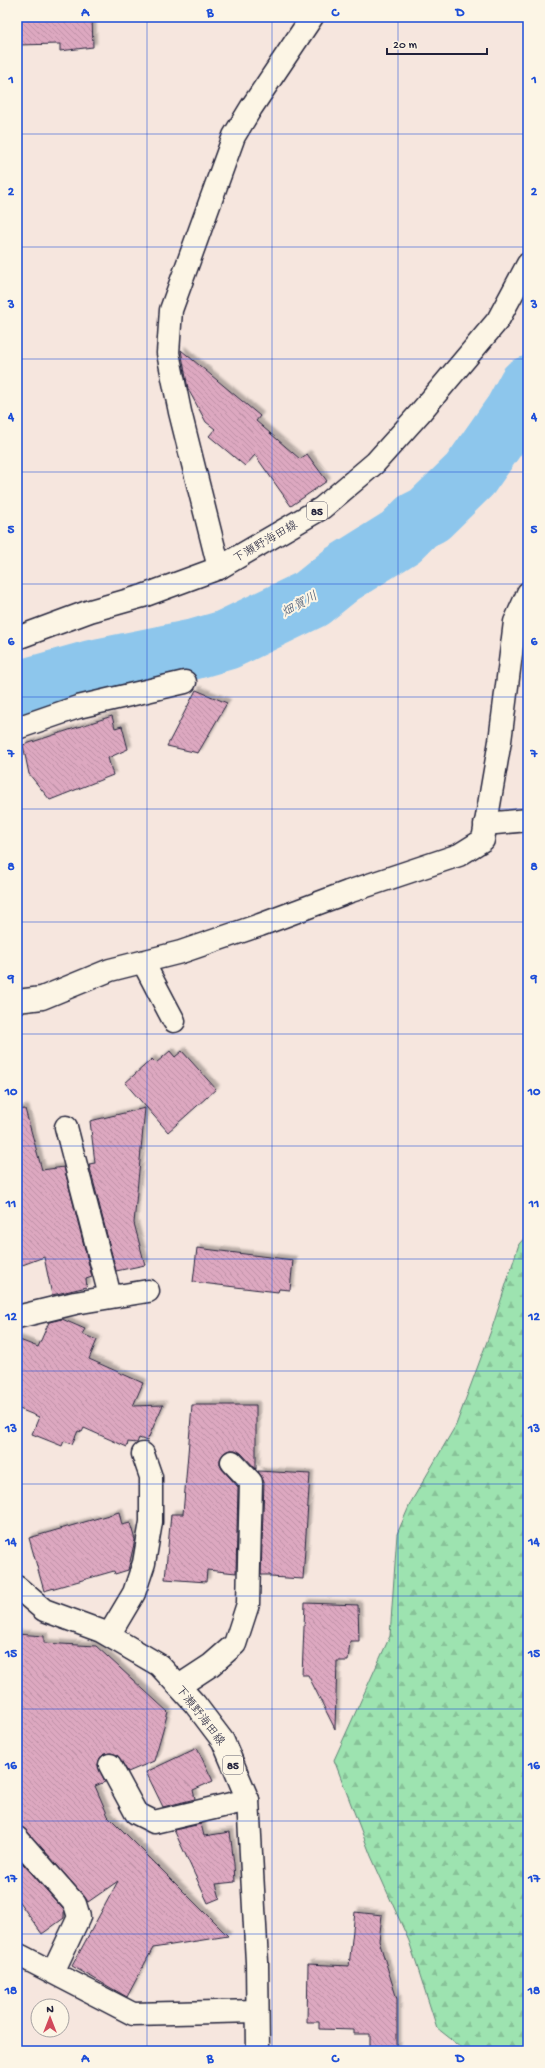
<svg xmlns="http://www.w3.org/2000/svg" width="545" height="2068" viewBox="0 0 545 2068" font-family="'Gochi Hand','Klee One',sans-serif">
	<style>
		.forest { fill: url(#forest-firs); stroke: #608276 }
		.lines { fill: none; stroke-linecap: round; stroke-linejoin: round }
		.river { stroke: #8dc6ec; stroke-width: 60 }
		.building { fill: url(#building-back-hatch); stroke: #22223b; filter: url(#shadow) }
		.minor-casing { stroke: #22223b; stroke-width: 25 }
		.major-casing { stroke: #22223b; stroke-width: 25 }
		.minor { stroke: #fcf5e5; stroke-width: 22 }
		.major { stroke: #fcf5e5; stroke-width: 22 }
		.grid { fill: none; stroke: #1d4ed8; stroke-width: 1; stroke-opacity: 0.55 }
		.labels { text-anchor: middle; stroke-width: 4; stroke-linejoin: round; paint-order: stroke }
		.shield { fill: #fcf5e5; stroke: #63616e; stroke-width: 1 }
		.shield-label { font-size: 11px; font-weight: bold; fill: #22223b }
		.street-label { font-size: 12px; fill: #22223b; stroke: #fcf5e5 }
		.water-label { font-size: 13px; font-style: italic; fill: #425370; stroke: #fcf5e5 }
		.neatline { fill: none; stroke: #1d4ed8; stroke-width: 1.5 }
		.grid-label { font-size: 13px; text-anchor: middle; font-weight: bold; fill: #1d4ed8 }
	</style>
	<defs>
		<pattern id="forest-firs" width="22" height="20" patternUnits="userSpaceOnUse"><rect width="22" height="20" fill="#9de3b0"/><path d="M5 1l3.5 6h-7zM16 11l3.5 6h-7z" fill="#87c298"/></pattern>
		<pattern id="building-back-hatch" width="6" height="6" patternUnits="userSpaceOnUse"><rect width="6" height="6" fill="#dda8c0"/><path d="M-1 5l2 2M0 0l6 6M5-1l2 2" fill="none" stroke="#bd90a6"/></pattern>
		<filter id="shadow"><feDropShadow dx="3.5" dy="-3.5" stdDeviation="1" flood-color="#0004"/></filter>
	</defs>
	<rect width="100%" height="100%" fill="#f6e6de"/>
	<filter id="ink" filterUnits="userSpaceOnUse"><feTurbulence type="fractalNoise" baseFrequency=".025" numOctaves="2"/><feDisplacementMap in="SourceGraphic" scale="8" xChannelSelector="R" yChannelSelector="G"/><feConvolveMatrix kernelMatrix="1 2 1 2 8 2 1 2 1" color-interpolation-filters="sRGB"/></filter>
	<g filter="url(#ink)">
		<polygon class="forest" points="528,1234 528,2051 466,2051 437,2028 409,1941 371,1856 334,1760 390,1636 397,1534 411,1502 456,1425 492,1328 519,1244"/>
		<g class="lines">
			<polyline class="river" points="17,691 92,670 195,649 226,640 311,599 342,574 401,537 417,521 429,515 470,475 514,412 528,386"/>
		</g>
		<g class="building">
			<polygon points="17,17 92,17 93,47 60,51 60,44 17,45"/>
			<polygon points="181,350 260,416 256,421 300,459 307,454 327,481 291,506 255,455 245,466 209,436 215,429 206,422 188,389"/>
			<polygon points="196,690 227,703 198,753 167,746"/>
			<polygon points="112,716 115,728 122,726 128,749 108,758 113,775 50,800 29,774 23,745"/>
			<polygon points="170,1051 175,1057 182,1051 216,1089 168,1132 125,1083 152,1059 156,1063"/>
			<polygon points="145,1108 134,1223 145,1265 116,1271 89,1164 95,1163 90,1121"/>
			<polygon points="25,1109 42,1170 64,1167 92,1277 86,1279 87,1287 52,1295 44,1257 17,1267 17,1110"/>
			<polygon points="197,1248 293,1260 290,1290 279,1289 278,1292 193,1282"/>
			<polygon points="62,1319 85,1329 82,1334 97,1340 89,1359 143,1383 133,1406 163,1405 147,1441 139,1438 137,1443 128,1442 127,1447 84,1428 82,1432 78,1431 72,1444 64,1441 62,1446 32,1434 39,1417 17,1408 17,1339 38,1347 49,1322"/>
			<polygon points="192,1405 256,1405 256,1469 241,1453 235,1450 229,1450 224,1453 220,1459 220,1465 223,1470 238,1487 236,1573 207,1570 206,1582 165,1579 171,1514 183,1514"/>
			<polygon points="258,1471 310,1474 303,1579 270,1577 270,1575 261,1575 264,1482"/>
			<polygon points="119,1512 122,1525 130,1523 135,1540 128,1570 115,1574 114,1571 44,1591 29,1538"/>
			<polygon points="305,1603 358,1605 359,1641 350,1641 348,1661 337,1661 335,1729 308,1675 302,1675"/>
			<polygon points="17,1634 44,1636 44,1643 96,1646 168,1712 154,1761 128,1772 117,1755 111,1753 104,1754 100,1758 98,1765 105,1782 95,1786 108,1816 228,1936 153,1948 127,1997 72,1966 118,1881 88,1902 84,1896 26,1830 17,1826"/>
			<polygon points="197,1748 213,1781 193,1790 195,1799 163,1807 146,1772"/>
			<polygon points="201,1824 204,1836 230,1832 234,1864 235,1882 216,1884 220,1898 208,1903 174,1830"/>
			<polygon points="17,1857 64,1910 64,1918 42,1934 17,1899"/>
			<polygon points="355,1912 382,1915 379,1941 397,1999 397,2051 370,2051 370,2034 354,2034 354,2030 319,2029 319,2022 307,2022 308,1964 349,1966"/>
		</g>
		<g class="lines">
			<g class="minor-casing">
				<g id="minor">
					<polyline points="219,568 180,412 168,353 171,310 234,136 251,108 312,17"/>
					<polyline points="17,728 78,707 185,682"/>
					<polyline points="485,824 528,820"/>
					<polyline points="143,962 174,1021"/>
					<polyline points="17,1001 42,998 110,970 181,952 260,925 348,892 459,855 483,840 500,741 515,622 528,593"/>
					<polyline points="66,1127 110,1296"/>
					<polyline points="17,1317 75,1303 148,1291"/>
					<polyline points="109,1635 134,1593 144,1563 151,1522 151,1477 143,1454"/>
					<polyline points="179,1686 211,1665 235,1644 248,1604 251,1482 232,1462"/>
					<polyline points="110,1765 136,1813 154,1822 248,1800"/>
					<polyline points="17,1838 75,1904 79,1917 53,1972"/>
					<polyline points="21,1956 133,2014 257,2011"/>
				</g>
			</g>
			<g class="major-casing">
				<g id="major">
					<polyline points="17,638 90,611 143,596 219,568 322,508 375,463 419,414 498,320 528,264"/>
					<polyline points="17,1587 44,1610 101,1631 159,1665 195,1704 223,1741 248,1800 257,1962 258,2051"/>
				</g>
			</g>
			<use href="#minor" class="minor"/>
			<use href="#major" class="major"/>
		</g>
	</g>
	<path class="grid" d="M147 17V2051M272 17V2051M398 17V2051M17 134H528M17 247H528M17 359H528M17 472H528M17 584H528M17 697H528M17 809H528M17 922H528M17 1034H528M17 1146H528M17 1259H528M17 1371H528M17 1484H528M17 1596H528M17 1709H528M17 1821H528M17 1934H528"/>
	<g class="labels">
		<g class="shield">
			<rect x="307" y="502" width="20" height="18" rx="3"/>
			<rect x="223" y="1756" width="20" height="18" rx="3"/>
		</g>
		<g class="shield-label">
			<text x="317" y="515">85</text>
			<text x="233" y="1769">85</text>
		</g>
		<g class="street-label">
			<text transform="translate(265 541) rotate(-30)" y="4">下瀬野海田線</text>
			<text transform="translate(201 1715) rotate(52)" y="4">下瀬野海田線</text>
		</g>
		<g class="water-label">
			<text transform="translate(299 603) rotate(-29)" y="5">畑賀川</text>
		</g>
	</g>
	<rect width="545" height="2068" fill="none" stroke="#fcf5e5" stroke-width="44"/>
	<g transform="translate(50 2018)"><circle r="19" fill="#fcf5e5" stroke="#a5a1a1"/>
	<path d="M0-3L7 15L0 10L-7 15Z" fill="#d1495b"/>
	<text y="-6" font-size="11" font-weight="bold" text-anchor="middle" fill="#22223b">N</text>
	</g>
	<path d="M387 48v6h100v-6" fill="none" stroke="#22223b" stroke-width="2"/>
	<text x="393" y="48" font-size="12" fill="#22223b" stroke="#fcf5e5" stroke-width="3" paint-order="stroke">20 m</text>
	<rect x="22" y="22" width="501" height="2024" class="neatline"/>
	<g class="grid-label">
		<text x="85" y="16">A</text>
		<text x="210" y="16">B</text>
		<text x="335" y="16">C</text>
		<text x="460" y="16">D</text>
		<text x="11" y="83">1</text>
		<text x="534" y="83">1</text>
		<text x="11" y="195">2</text>
		<text x="534" y="195">2</text>
		<text x="11" y="308">3</text>
		<text x="534" y="308">3</text>
		<text x="11" y="420">4</text>
		<text x="534" y="420">4</text>
		<text x="11" y="533">5</text>
		<text x="534" y="533">5</text>
		<text x="11" y="645">6</text>
		<text x="534" y="645">6</text>
		<text x="11" y="757">7</text>
		<text x="534" y="757">7</text>
		<text x="11" y="870">8</text>
		<text x="534" y="870">8</text>
		<text x="11" y="982">9</text>
		<text x="534" y="982">9</text>
		<text x="11" y="1095">10</text>
		<text x="534" y="1095">10</text>
		<text x="11" y="1207">11</text>
		<text x="534" y="1207">11</text>
		<text x="11" y="1320">12</text>
		<text x="534" y="1320">12</text>
		<text x="11" y="1432">13</text>
		<text x="534" y="1432">13</text>
		<text x="11" y="1545">14</text>
		<text x="534" y="1545">14</text>
		<text x="11" y="1657">15</text>
		<text x="534" y="1657">15</text>
		<text x="11" y="1769">16</text>
		<text x="534" y="1769">16</text>
		<text x="11" y="1882">17</text>
		<text x="534" y="1882">17</text>
		<text x="11" y="1994">18</text>
		<text x="534" y="1994">18</text>
		<text x="85" y="2062">A</text>
		<text x="210" y="2062">B</text>
		<text x="335" y="2062">C</text>
		<text x="460" y="2062">D</text>
	</g>
</svg>
